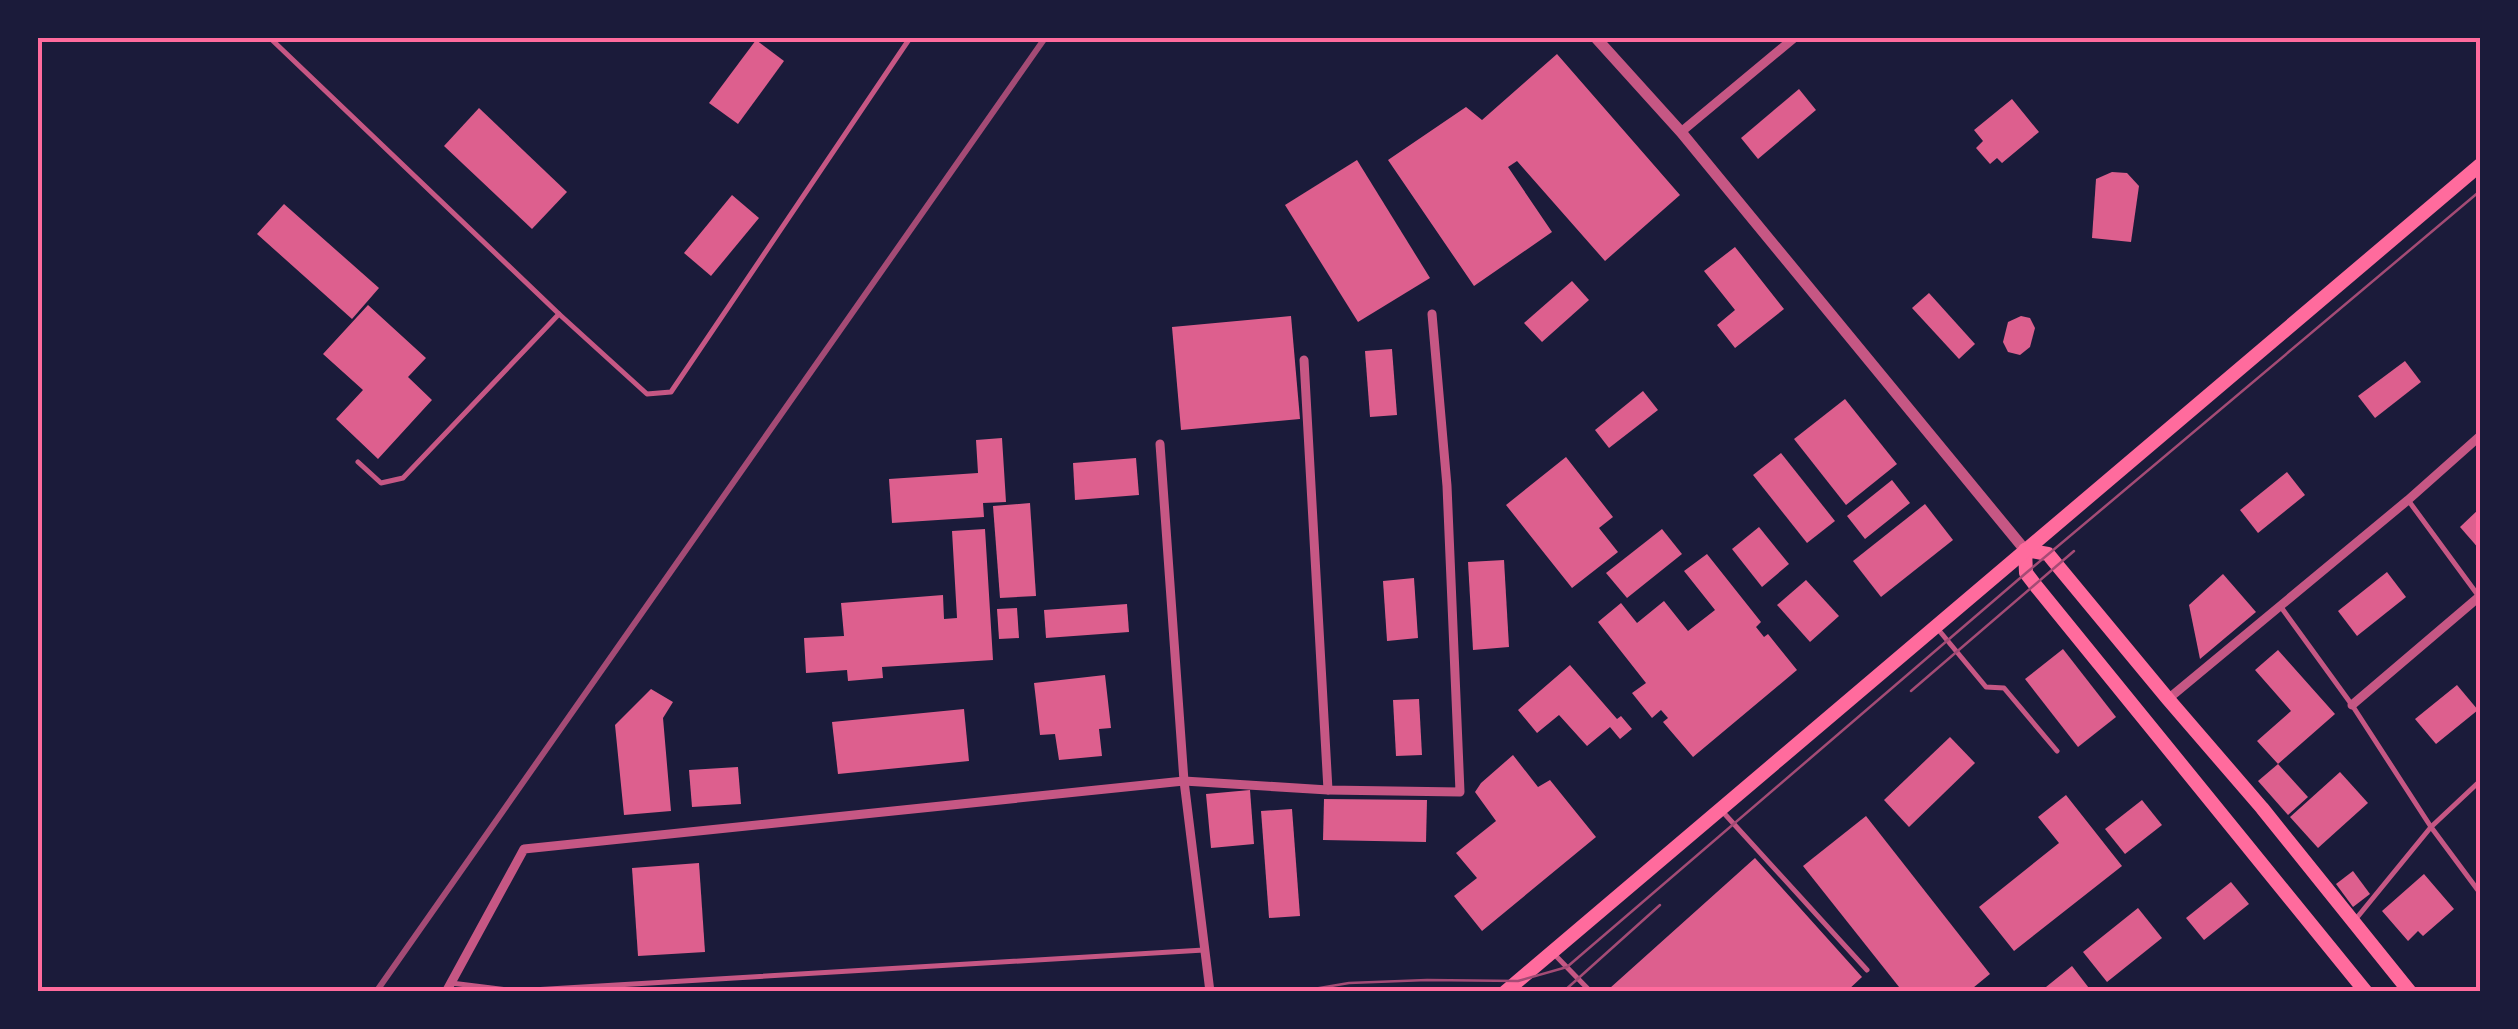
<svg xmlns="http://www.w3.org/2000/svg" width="2518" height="1029" viewBox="0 0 2518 1029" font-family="'Golos Text',sans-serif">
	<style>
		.building { fill: #dd5f8e }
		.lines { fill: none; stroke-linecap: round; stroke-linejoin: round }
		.service { stroke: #c65784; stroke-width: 5 }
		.minor { stroke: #c65784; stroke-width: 9 }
		.tertiary { stroke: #c65784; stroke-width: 11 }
		.secondary { stroke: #ff6b9d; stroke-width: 14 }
		.tram { stroke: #a44b75; stroke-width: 2.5 }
		.rail { stroke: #a44b75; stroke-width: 6 }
		.neatline { fill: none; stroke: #ff6b9d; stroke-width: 4 }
	</style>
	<rect width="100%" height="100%" fill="#1b1b3a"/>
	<g class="building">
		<polygon points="756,40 784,61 738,124 709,103"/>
		<polygon points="1557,54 1680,195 1605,261 1517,161 1508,167 1552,232 1474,286 1388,160 1466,107 1482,120"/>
		<polygon points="1799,89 1816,110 1758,159 1741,138"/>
		<polygon points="2012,99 2039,132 2002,163 1997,158 1990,164 1976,148 1983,141 1974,130"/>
		<polygon points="479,108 567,192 532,229 444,146"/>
		<polygon points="1357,160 1430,278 1358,322 1285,205"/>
		<polygon points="2112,172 2127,173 2139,186 2131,242 2092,238 2096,179"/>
		<polygon points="732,195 759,218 711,276 684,253"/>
		<polygon points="284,204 379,288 352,319 257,234"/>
		<polygon points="1735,247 1784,309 1735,348 1717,325 1735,310 1704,271"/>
		<polygon points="1572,281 1589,300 1542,342 1524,323"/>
		<polygon points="1929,293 1975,344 1959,359 1912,308"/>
		<polygon points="368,305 426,358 408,377 432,400 378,459 336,419 363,390 323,354"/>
		<polygon points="1291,316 1300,419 1181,430 1172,327"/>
		<polygon points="2021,316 2030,318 2035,328 2030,347 2020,355 2008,352 2003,342 2008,322"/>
		<polygon points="1392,349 1397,415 1370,417 1365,351"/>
		<polygon points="2405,361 2421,382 2375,418 2358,396"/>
		<polygon points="1643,391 1658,410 1609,448 1595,430"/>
		<polygon points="1845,399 1897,464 1846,505 1794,439"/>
		<polygon points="1002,438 1006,502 983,503 984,517 892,523 889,479 978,473 976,440"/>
		<polygon points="1781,453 1835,521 1807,543 1753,475"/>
		<polygon points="1566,457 1613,517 1599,528 1618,552 1572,588 1506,505"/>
		<polygon points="1136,458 1139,495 1075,500 1073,463"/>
		<polygon points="2287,472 2305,495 2258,533 2240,510"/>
		<polygon points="1892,480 1910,503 1865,539 1847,516"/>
		<polygon points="1030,503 1036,596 1000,598 993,506"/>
		<polygon points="1925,504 1953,540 1881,597 1853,561"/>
		<polygon points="2480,508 2480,550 2460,527"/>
		<polygon points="1759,527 1789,564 1762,587 1732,549"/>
		<polygon points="985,529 993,660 882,667 883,678 848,681 847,670 806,673 804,638 844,636 841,603 943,595 944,619 957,618 952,531"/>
		<polygon points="1662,529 1682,554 1627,598 1606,573"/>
		<polygon points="1707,554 1761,622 1756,627 1764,637 1768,634 1797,670 1693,757 1663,722 1668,718 1661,710 1652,718 1632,693 1646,683 1598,622 1621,603 1637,623 1664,601 1688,631 1715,610 1684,571"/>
		<polygon points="1504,560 1509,647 1473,650 1468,562"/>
		<polygon points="2387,572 2406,597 2357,636 2338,611"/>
		<polygon points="2223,574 2256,612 2200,659 2189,605"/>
		<polygon points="1414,578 1418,638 1387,641 1383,581"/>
		<polygon points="1806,580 1839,616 1810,642 1777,605"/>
		<polygon points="1127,604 1129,632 1046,638 1044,610"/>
		<polygon points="1017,608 1019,638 999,639 997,609"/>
		<polygon points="2063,649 2116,717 2078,747 2025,679"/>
		<polygon points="2278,650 2335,714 2278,764 2257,741 2291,711 2255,670"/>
		<polygon points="1570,665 1617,719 1621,716 1632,729 1620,739 1610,727 1587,746 1559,715 1537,733 1518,710"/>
		<polygon points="1105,675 1111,728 1099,729 1102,756 1059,760 1055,734 1040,735 1034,683"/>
		<polygon points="2457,685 2478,710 2436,744 2415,719"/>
		<polygon points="651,689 673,702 663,718 671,811 624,815 615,725"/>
		<polygon points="1419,699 1422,755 1396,756 1393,700"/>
		<polygon points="964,709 969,761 838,774 832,722"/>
		<polygon points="1950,737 1975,763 1909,827 1884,800"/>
		<polygon points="1513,755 1538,787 1550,780 1596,837 1482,931 1454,896 1477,878 1456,853 1496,821 1475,792 1481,783"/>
		<polygon points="2278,764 2308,797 2288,815 2258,781"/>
		<polygon points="738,767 741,804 692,807 689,770"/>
		<polygon points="2340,772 2368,803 2318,848 2290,817"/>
		<polygon points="1250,790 1254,844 1211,848 1206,794"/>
		<polygon points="2066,795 2122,866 2014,951 1979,907 2059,843 2038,817"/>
		<polygon points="1324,799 1427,800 1426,842 1323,840"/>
		<polygon points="2142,800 2162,825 2125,854 2105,829"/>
		<polygon points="1292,809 1300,916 1269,918 1261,811"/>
		<polygon points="1866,816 1990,974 1968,992 1903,992 1803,866"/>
		<polygon points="1755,858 1862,977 1846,992 1679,992 1675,987 1669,992 1614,992 1610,988"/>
		<polygon points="699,863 705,952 638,956 632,868"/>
		<polygon points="2353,871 2370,894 2353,907 2336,884"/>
		<polygon points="2424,874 2454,909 2423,936 2418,931 2408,941 2382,911"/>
		<polygon points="2231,882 2249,904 2204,940 2186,918"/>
		<polygon points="2138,908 2162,938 2107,982 2083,952"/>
		<polygon points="2072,966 2092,992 2050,992 2046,987"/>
	</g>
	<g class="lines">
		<g class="service">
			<polyline points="270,38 559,314 647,394 671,392 910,38"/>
			<polyline points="358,462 381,483 403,478 559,314"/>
			<polyline points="2408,500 2480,598"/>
			<polyline points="2281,607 2352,705 2431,827 2480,893"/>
			<polyline points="1937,628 1986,687 2004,688 2057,751"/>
			<polyline points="1722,811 1867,970"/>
			<polyline points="2355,920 2431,827 2480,781"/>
			<polyline points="1554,954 1591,992"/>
			<polyline points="451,983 515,991 1204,950"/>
		</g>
		<g class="minor">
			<polyline points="1681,132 1794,38"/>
			<polyline points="1304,360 1328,790"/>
			<polyline points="1160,444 1184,781 1328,790 1460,792 1447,486 1432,314"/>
			<polyline points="2168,699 2408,500 2480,436"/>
			<polyline points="2352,705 2480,596"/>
			<polyline points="446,992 524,849 1184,781 1210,992"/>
		</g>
		<polyline class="tertiary" points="1596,38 1681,132 2025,550"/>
		<g class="secondary">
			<polyline points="2025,550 2048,554 2057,565 2168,699 2262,808 2410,992"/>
			<polyline points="2025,550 2026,573 2036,586 2366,992"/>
			<polyline points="1505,992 2480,165"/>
		</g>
		<g class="tram">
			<polyline points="1911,691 2074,551"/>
			<polyline points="1296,992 1349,983 1427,980 1518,981 1567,967 2026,573 2480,191"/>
			<polyline points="1563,992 1660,905"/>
		</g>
		<polyline class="rail" points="376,992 1045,38"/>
	</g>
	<rect width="2518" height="1029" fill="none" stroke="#1b1b3a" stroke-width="80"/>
	<rect x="40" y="40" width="2438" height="949" class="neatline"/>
</svg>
